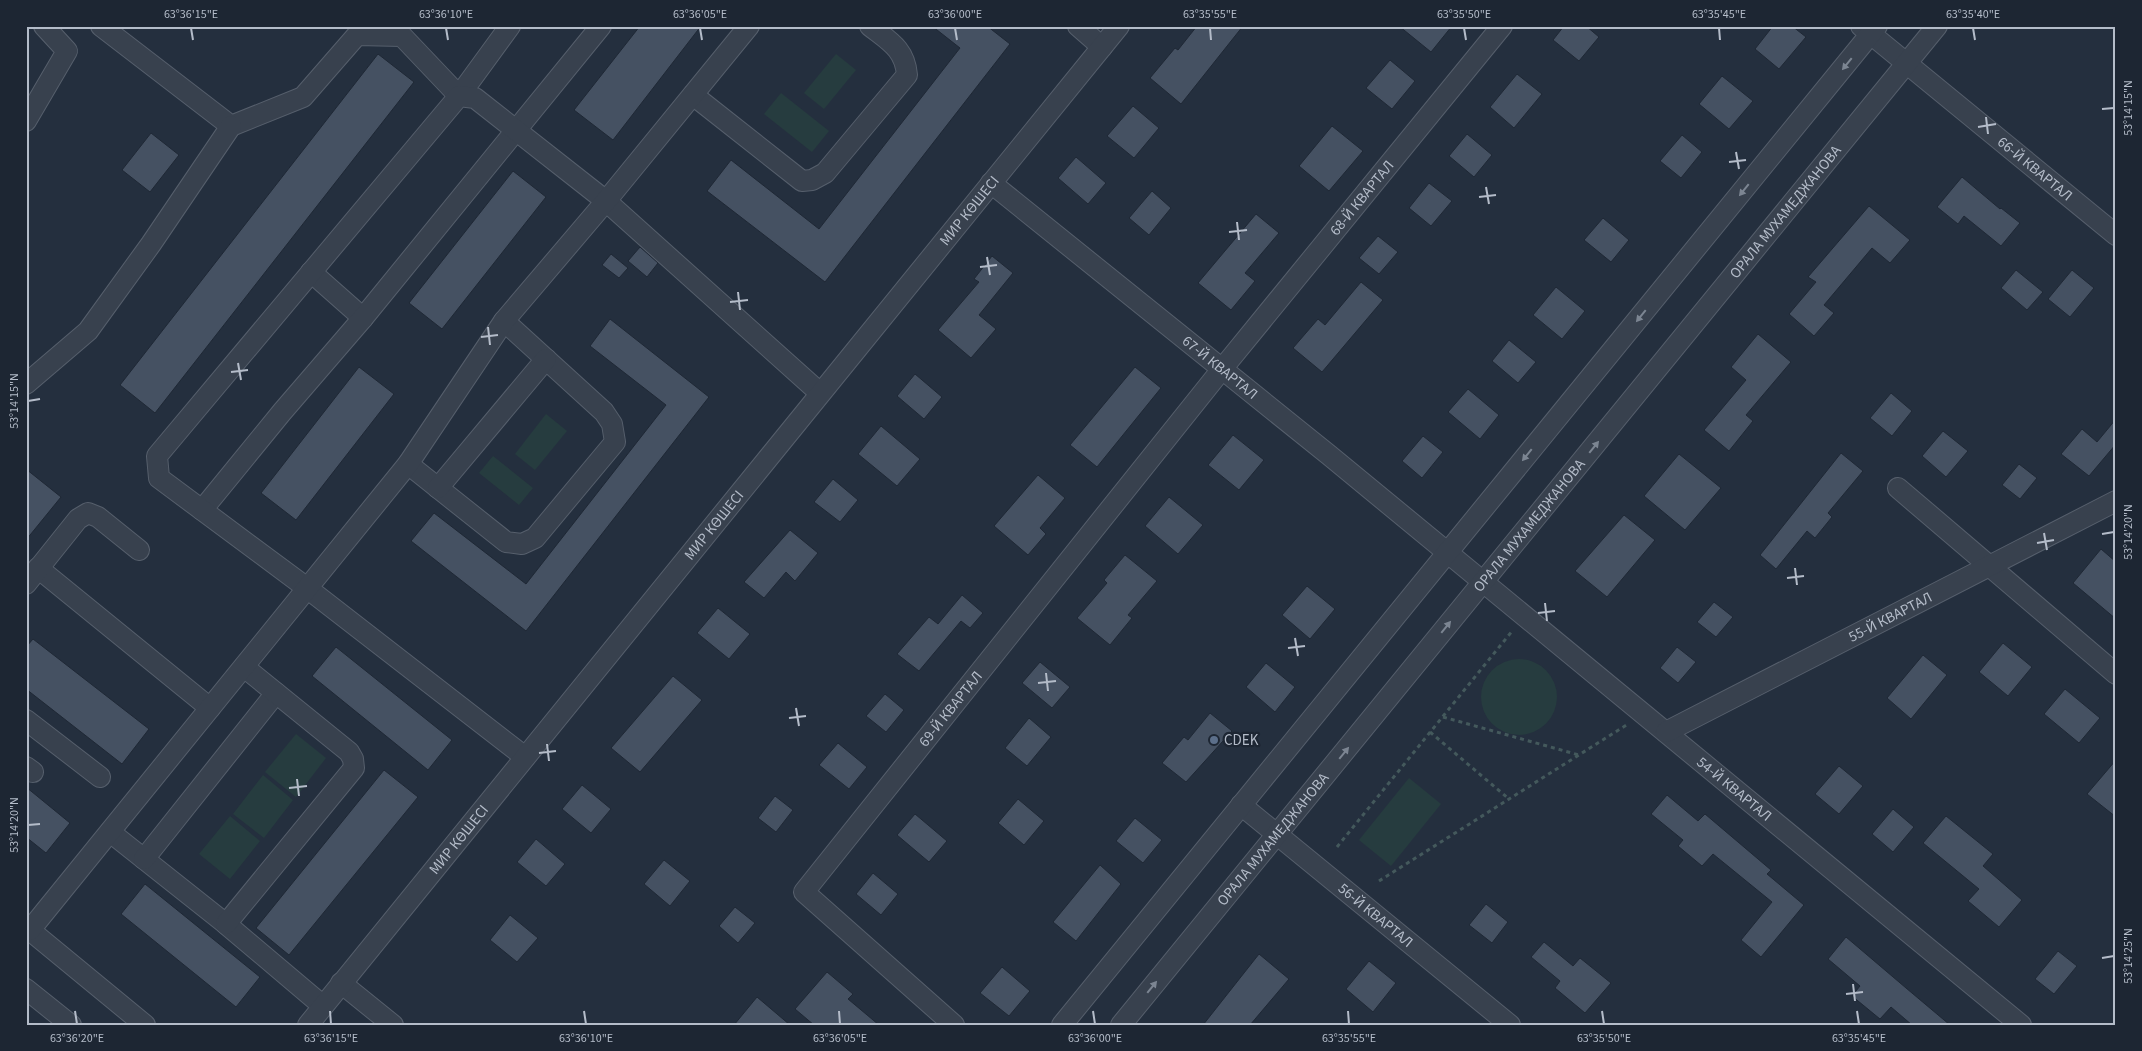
<svg xmlns="http://www.w3.org/2000/svg" width="2142" height="1051" viewBox="0 0 2142 1051" font-family="'Source Sans 3',sans-serif">
	<style>
		.green { fill: #263c3f }
		.building { fill: #455162; stroke: #1f2835 }
		.lines { fill: none; stroke-linecap: round; stroke-linejoin: round }
		.minor-casing { stroke: #565f6c; stroke-width: 22 }
		.path { stroke: #44595c; stroke-width: 3; stroke-dasharray: 4 4; stroke-linecap: butt }
		.minor { stroke: #38414e; stroke-width: 20 }
		.oneway { fill: #7c8592 }
		.ticks { fill: none; stroke: #b4bcc9; stroke-width: 2 }
		.service-dot { fill: #5c6f8a; stroke: #1d2633; stroke-width: 2 }
		.labels { text-anchor: middle; stroke-width: 4.5; stroke-linejoin: round; paint-order: stroke }
		.street-label { font-size: 15px; fill: #b4bcc9; stroke: #1d2633 }
		.poi-label { font-size: 15px; fill: #b4bcc9; stroke: #1d2633; text-anchor: start }
		.neatline { fill: none; stroke: #b4bcc9; stroke-width: 2 }
		.ticks-label { font-size: 12px; text-anchor: middle; fill: #b4bcc9 }
	</style>
	<rect width="100%" height="100%" fill="#242f3e"/>
	<g class="green">
		<polygon points="836,54 856,70 824,109 804,93"/>
		<polygon points="781,93 829,131 812,152 764,114"/>
		<polygon points="546,414 567,431 535,470 515,454"/>
		<polygon points="493,456 533,488 519,505 479,473"/>
		<circle cx="1519" cy="697" r="38"/>
		<polygon points="296,734 326,758 296,797 265,772"/>
		<polygon points="263,775 293,800 264,838 233,814"/>
		<polygon points="1409,778 1441,804 1391,866 1359,840"/>
		<polygon points="230,816 260,841 230,879 199,854"/>
	</g>
	<g class="building">
		<polygon points="640,26 701,26 613,140 574,110"/>
		<polygon points="932,26 987,26 1010,44 825,282 707,191 731,160 819,229 960,48"/>
		<polygon points="1197,26 1243,26 1181,104 1150,78 1175,48 1178,50"/>
		<polygon points="1399,26 1452,26 1431,52"/>
		<polygon points="1564,26 1586,26 1599,37 1579,61 1553,40"/>
		<polygon points="1773,26 1792,26 1806,37 1779,69 1755,49"/>
		<polygon points="378,54 414,82 155,413 120,385"/>
		<polygon points="1390,60 1415,81 1392,109 1366,88"/>
		<polygon points="1517,74 1542,94 1514,128 1490,107"/>
		<polygon points="1722,76 1753,101 1729,129 1699,104"/>
		<polygon points="1133,106 1159,128 1134,158 1107,136"/>
		<polygon points="1332,126 1363,151 1329,191 1299,166"/>
		<polygon points="151,133 179,155 150,192 122,170"/>
		<polygon points="1467,134 1492,155 1474,177 1449,156"/>
		<polygon points="1682,135 1702,152 1681,178 1660,161"/>
		<polygon points="1076,157 1106,183 1088,204 1058,178"/>
		<polygon points="513,171 546,197 442,329 409,303"/>
		<polygon points="1962,177 2000,209 2001,208 2020,223 2001,246 1964,216 1958,224 1937,207"/>
		<polygon points="1429,183 1452,201 1431,226 1409,208"/>
		<polygon points="1152,191 1171,208 1149,235 1129,218"/>
		<polygon points="1869,206 1910,240 1890,263 1872,248 1824,305 1834,313 1814,336 1789,314 1816,282 1808,277"/>
		<polygon points="1256,214 1279,233 1245,273 1255,281 1231,310 1198,283"/>
		<polygon points="1603,218 1629,240 1611,262 1584,240"/>
		<polygon points="1378,236 1398,252 1379,274 1359,258"/>
		<polygon points="640,247 658,263 647,277 628,261"/>
		<polygon points="611,254 628,268 619,278 602,265"/>
		<polygon points="992,256 1013,273 979,315 996,329 971,358 938,330 979,282 974,279"/>
		<polygon points="2016,270 2043,292 2027,310 2001,288"/>
		<polygon points="2072,270 2094,288 2070,317 2048,299"/>
		<polygon points="1361,282 1383,300 1322,372 1293,348 1318,319 1325,325"/>
		<polygon points="1556,287 1585,311 1562,339 1533,315"/>
		<polygon points="610,319 709,397 526,631 411,541 434,513 526,584 666,405 590,346"/>
		<polygon points="1758,334 1791,362 1746,415 1753,421 1729,451 1704,430 1746,380 1731,367"/>
		<polygon points="1509,340 1536,362 1518,383 1492,361"/>
		<polygon points="359,367 394,394 296,520 261,493"/>
		<polygon points="1135,367 1161,388 1097,467 1070,445"/>
		<polygon points="915,374 942,397 924,419 897,396"/>
		<polygon points="1468,389 1499,415 1480,439 1448,412"/>
		<polygon points="1891,393 1912,411 1892,436 1870,418"/>
		<polygon points="2116,419 2116,444 2089,476 2061,454 2082,429 2097,442"/>
		<polygon points="881,426 920,459 897,486 858,454"/>
		<polygon points="1943,431 1968,451 1946,477 1922,456"/>
		<polygon points="1233,435 1264,460 1239,490 1208,465"/>
		<polygon points="1423,436 1443,452 1422,478 1402,461"/>
		<polygon points="1841,453 1863,471 1828,513 1832,517 1815,538 1807,531 1776,569 1760,555"/>
		<polygon points="1679,454 1721,488 1685,530 1644,496"/>
		<polygon points="2019,464 2037,478 2020,499 2002,485"/>
		<polygon points="26,469 61,497 26,540"/>
		<polygon points="1038,475 1065,498 1040,528 1046,534 1028,555 994,526"/>
		<polygon points="833,479 858,500 840,522 814,502"/>
		<polygon points="1169,497 1203,525 1178,554 1145,526"/>
		<polygon points="1624,515 1655,540 1607,597 1575,571"/>
		<polygon points="790,530 818,553 795,581 786,572 764,598 744,582"/>
		<polygon points="2101,549 2116,562 2116,619 2073,583"/>
		<polygon points="1125,555 1157,581 1128,615 1132,618 1110,645 1077,618 1107,583 1104,580"/>
		<polygon points="1307,586 1335,609 1310,639 1282,615"/>
		<polygon points="962,595 983,613 970,628 961,621 919,671 897,654 929,617 938,624"/>
		<polygon points="1714,602 1733,617 1716,637 1697,622"/>
		<polygon points="718,608 750,634 729,659 697,633"/>
		<polygon points="33,639 149,729 122,764 26,689 26,647"/>
		<polygon points="2003,643 2032,667 2008,696 1979,672"/>
		<polygon points="336,647 452,740 428,770 312,676"/>
		<polygon points="1677,647 1696,662 1678,683 1660,668"/>
		<polygon points="1923,655 1947,675 1911,719 1887,698"/>
		<polygon points="1040,662 1070,687 1052,708 1022,683"/>
		<polygon points="1266,663 1295,687 1275,712 1246,687"/>
		<polygon points="673,676 702,700 640,772 611,748"/>
		<polygon points="2065,689 2100,718 2079,743 2044,714"/>
		<polygon points="885,694 904,710 886,732 866,716"/>
		<polygon points="1210,713 1232,731 1186,782 1162,763 1184,737 1188,740"/>
		<polygon points="1029,718 1051,737 1027,766 1005,748"/>
		<polygon points="838,743 867,767 849,789 819,765"/>
		<polygon points="2116,760 2116,817 2087,794"/>
		<polygon points="1839,766 1863,786 1839,814 1815,794"/>
		<polygon points="384,770 418,797 289,955 256,928"/>
		<polygon points="582,785 611,809 591,833 562,809"/>
		<polygon points="26,787 70,823 46,853 26,837"/>
		<polygon points="1667,795 1698,821 1705,814 1771,870 1767,874 1804,905 1761,957 1741,940 1772,902 1713,854 1702,866 1678,846 1683,840 1651,814"/>
		<polygon points="775,796 793,810 776,832 758,818"/>
		<polygon points="1018,799 1044,821 1024,845 998,823"/>
		<polygon points="1893,809 1914,827 1893,852 1872,834"/>
		<polygon points="915,814 947,841 929,862 897,835"/>
		<polygon points="1946,816 1993,854 1983,866 2022,900 1999,927 1968,901 1979,889 1923,843"/>
		<polygon points="1135,818 1162,840 1143,863 1116,841"/>
		<polygon points="536,839 565,864 546,886 517,862"/>
		<polygon points="664,860 690,881 670,906 644,884"/>
		<polygon points="1100,865 1121,884 1076,941 1053,922"/>
		<polygon points="873,873 898,894 881,915 856,894"/>
		<polygon points="145,884 260,977 236,1007 121,914"/>
		<polygon points="1486,904 1508,922 1492,943 1469,925"/>
		<polygon points="735,907 755,923 738,943 719,926"/>
		<polygon points="510,915 538,938 517,962 490,940"/>
		<polygon points="1846,937 1906,988 1950,1025 1912,1025 1891,1007 1880,1019 1852,996 1860,986 1828,959"/>
		<polygon points="1544,942 1573,966 1580,958 1611,983 1585,1013 1555,988 1560,981 1531,957"/>
		<polygon points="2058,951 2077,966 2054,994 2035,979"/>
		<polygon points="1259,954 1289,979 1250,1025 1203,1025"/>
		<polygon points="1369,961 1396,983 1373,1012 1346,989"/>
		<polygon points="1002,967 1030,991 1009,1016 980,993"/>
		<polygon points="827,972 853,994 848,999 879,1025 814,1025 795,1009"/>
		<polygon points="757,997 790,1025 734,1025"/>
	</g>
	<g class="lines">
		<g class="minor-casing">
			<g id="minor">
				<polyline points="101,26 231,126 303,97 357,35 402,36 459,96 510,26"/>
				<polyline points="1078,26 1102,47"/>
				<path id="s1" d="M1861 26 2116 235"/>
				<path d="M693 95 802 181 812 180 825 173 907 75C905 49 889 41 870 26"/>
				<polyline points="26,121 67,51 44,26"/>
				<path id="s2" d="M991 183 1329 455 2021 1025"/>
				<polyline points="311,272 363,318"/>
				<polyline points="26,384 88,331 151,244 231,126"/>
				<polyline points="408,464 506,542 522,544 535,538 615,442 612,424 604,412 504,321"/>
				<polyline points="438,488 546,359"/>
				<polyline points="1898,488 2116,674"/>
				<polyline points="202,510 282,412 363,318 601,26"/>
				<polyline points="38,568 210,708"/>
				<polyline points="26,584 78,519 88,513 98,517 139,550"/>
				<polyline points="26,720 100,777"/>
				<path id="s3" d="M1666 732 2116 501"/>
				<polyline points="525,757 307,588 159,478 157,456 459,96 475,98 606,201 820,393"/>
				<polyline points="26,767 33,772"/>
				<path id="s4" d="M1241 805 1510 1025"/>
				<polyline points="110,832 226,924 323,1006"/>
				<polyline points="144,859 276,693"/>
				<polyline points="226,924 354,768 353,759 349,752 244,667"/>
				<polyline points="26,927 145,1025"/>
				<polyline points="30,930 408,464 504,321 606,201 749,26"/>
				<polyline points="341,983 393,1025"/>
				<polyline points="26,989 71,1025"/>
				<path id="s5" d="M308 1025 1119 26"/>
				<path id="s6" d="M954 1025 804 892 1222 369 1502 26"/>
				<polyline points="1062,1025 1877,26"/>
				<path id="s7" d="M1121 1025 1937 26"/>
			</g>
		</g>
		<g class="path">
			<polyline points="1443,717 1579,755"/>
			<polyline points="1430,732 1509,799"/>
			<polyline points="1337,847 1513,630"/>
			<polyline points="1379,881 1628,724"/>
		</g>
		<use href="#minor" class="minor"/>
	</g>
	<defs><path id="oneway-solid" d="M-6-.8H1V-3.2L6.5 0L1 3.2V.8H-6Z" transform="scale(1.25)"/></defs>
	<g class="oneway">
		<use href="#oneway-solid" transform="translate(1847 64) rotate(129)"/>
		<use href="#oneway-solid" transform="translate(1744 190) rotate(129)"/>
		<use href="#oneway-solid" transform="translate(1641 316) rotate(129)"/>
		<use href="#oneway-solid" transform="translate(1594 447) rotate(-51)"/>
		<use href="#oneway-solid" transform="translate(1527 455) rotate(129)"/>
		<use href="#oneway-solid" transform="translate(1446 627) rotate(-51)"/>
		<use href="#oneway-solid" transform="translate(1344 753) rotate(-51)"/>
		<use href="#oneway-solid" transform="translate(1152 987) rotate(-51)"/>
	</g>
	<path class="ticks" d="M191 28 193 40M446 28 448 40M700 28 702 40M955 28 957 40M1210 28 1211 40M1464 28 1466 40M1719 28 1720 40M1973 28 1975 40M2102 109 2114 108M1986 117 1988 134M1978 127 1996 124M1736 152 1739 169M1729 162 1746 160M1486 187 1489 204M1479 197 1496 195M1237 222 1239 240M1229 232 1247 230M987 257 990 275M980 267 997 265M738 292 740 310M730 302 748 300M488 327 490 345M481 337 498 335M238 363 241 380M231 372 248 370M28 401 40 399M2044 533 2047 550M2102 534 2114 532M2037 543 2054 540M1795 568 1797 585M1787 578 1804 576M1545 603 1547 621M1538 613 1555 611M1295 638 1298 656M1288 648 1305 646M1046 673 1048 691M1038 683 1056 681M796 708 799 726M789 718 806 716M547 744 549 761M539 753 556 751M297 779 299 796M289 788 307 786M28 825 40 824M2102 958 2114 956M1853 984 1855 1001M1846 994 1863 992M75 1011 77 1024M330 1011 331 1024M584 1011 586 1024M839 1011 840 1024M1093 1011 1095 1024M1348 1011 1349 1024M1602 1011 1604 1024M1857 1011 1859 1024"/>
	<circle class="service-dot" cx="1214" cy="740" r="5"/>
	<g class="labels">
		<g class="street-label">
			<text dy="5" stroke="none"><textPath href="#s1" startOffset="225">66-Й КВАРТАЛ</textPath></text>
			<text dy="5" stroke="none"><textPath href="#s6" startOffset="1091">68-Й КВАРТАЛ</textPath></text>
			<text dy="5" stroke="none"><textPath href="#s5" startOffset="1049">МИР КӨШЕСІ</textPath></text>
			<text dy="5" stroke="none"><textPath href="#s7" startOffset="1050">ОРАЛА МУХАМЕДЖАНОВА</textPath></text>
			<text dy="5" stroke="none"><textPath href="#s2" startOffset="294">67-Й КВАРТАЛ</textPath></text>
			<text dy="5" stroke="none"><textPath href="#s5" startOffset="644">МИР КӨШЕСІ</textPath></text>
			<text dy="5" stroke="none"><textPath href="#s7" startOffset="645">ОРАЛА МУХАМЕДЖАНОВА</textPath></text>
			<text dy="5" stroke="none"><textPath href="#s3" startOffset="252">55-Й КВАРТАЛ</textPath></text>
			<text dy="5" stroke="none"><textPath href="#s6" startOffset="435">69-Й КВАРТАЛ</textPath></text>
			<text dy="5" stroke="none"><textPath href="#s2" startOffset="959">54-Й КВАРТАЛ</textPath></text>
			<text dy="5" stroke="none"><textPath href="#s5" startOffset="239">МИР КӨШЕСІ</textPath></text>
			<text dy="5" stroke="none"><textPath href="#s7" startOffset="240">ОРАЛА МУХАМЕДЖАНОВА</textPath></text>
			<text dy="5" stroke="none"><textPath href="#s4" startOffset="174">56-Й КВАРТАЛ</textPath></text>
		</g>
		<g class="poi-label">
			<text x="1224" y="745">CDEK</text>
		</g>
	</g>
	<rect width="2142" height="1051" fill="none" stroke="#1d2633" stroke-width="55"/>
	<rect x="28" y="28" width="2086" height="996" class="neatline"/>
	<g class="ticks-label">
		<text x="191" y="18">63°36'15"E</text>
		<text x="446" y="18">63°36'10"E</text>
		<text x="700" y="18">63°36'05"E</text>
		<text x="955" y="18">63°36'00"E</text>
		<text x="1210" y="18">63°35'55"E</text>
		<text x="1464" y="18">63°35'50"E</text>
		<text x="1719" y="18">63°35'45"E</text>
		<text x="1973" y="18">63°35'40"E</text>
		<text transform="translate(2128 108) rotate(-90)" y="4">53°14'15"N</text>
		<text transform="translate(14 401) rotate(-90)" y="4">53°14'15"N</text>
		<text transform="translate(2128 532) rotate(-90)" y="4">53°14'20"N</text>
		<text transform="translate(14 825) rotate(-90)" y="4">53°14'20"N</text>
		<text transform="translate(2128 956) rotate(-90)" y="4">53°14'25"N</text>
		<text x="77" y="1042">63°36'20"E</text>
		<text x="331" y="1042">63°36'15"E</text>
		<text x="586" y="1042">63°36'10"E</text>
		<text x="840" y="1042">63°36'05"E</text>
		<text x="1095" y="1042">63°36'00"E</text>
		<text x="1349" y="1042">63°35'55"E</text>
		<text x="1604" y="1042">63°35'50"E</text>
		<text x="1859" y="1042">63°35'45"E</text>
	</g>
</svg>
